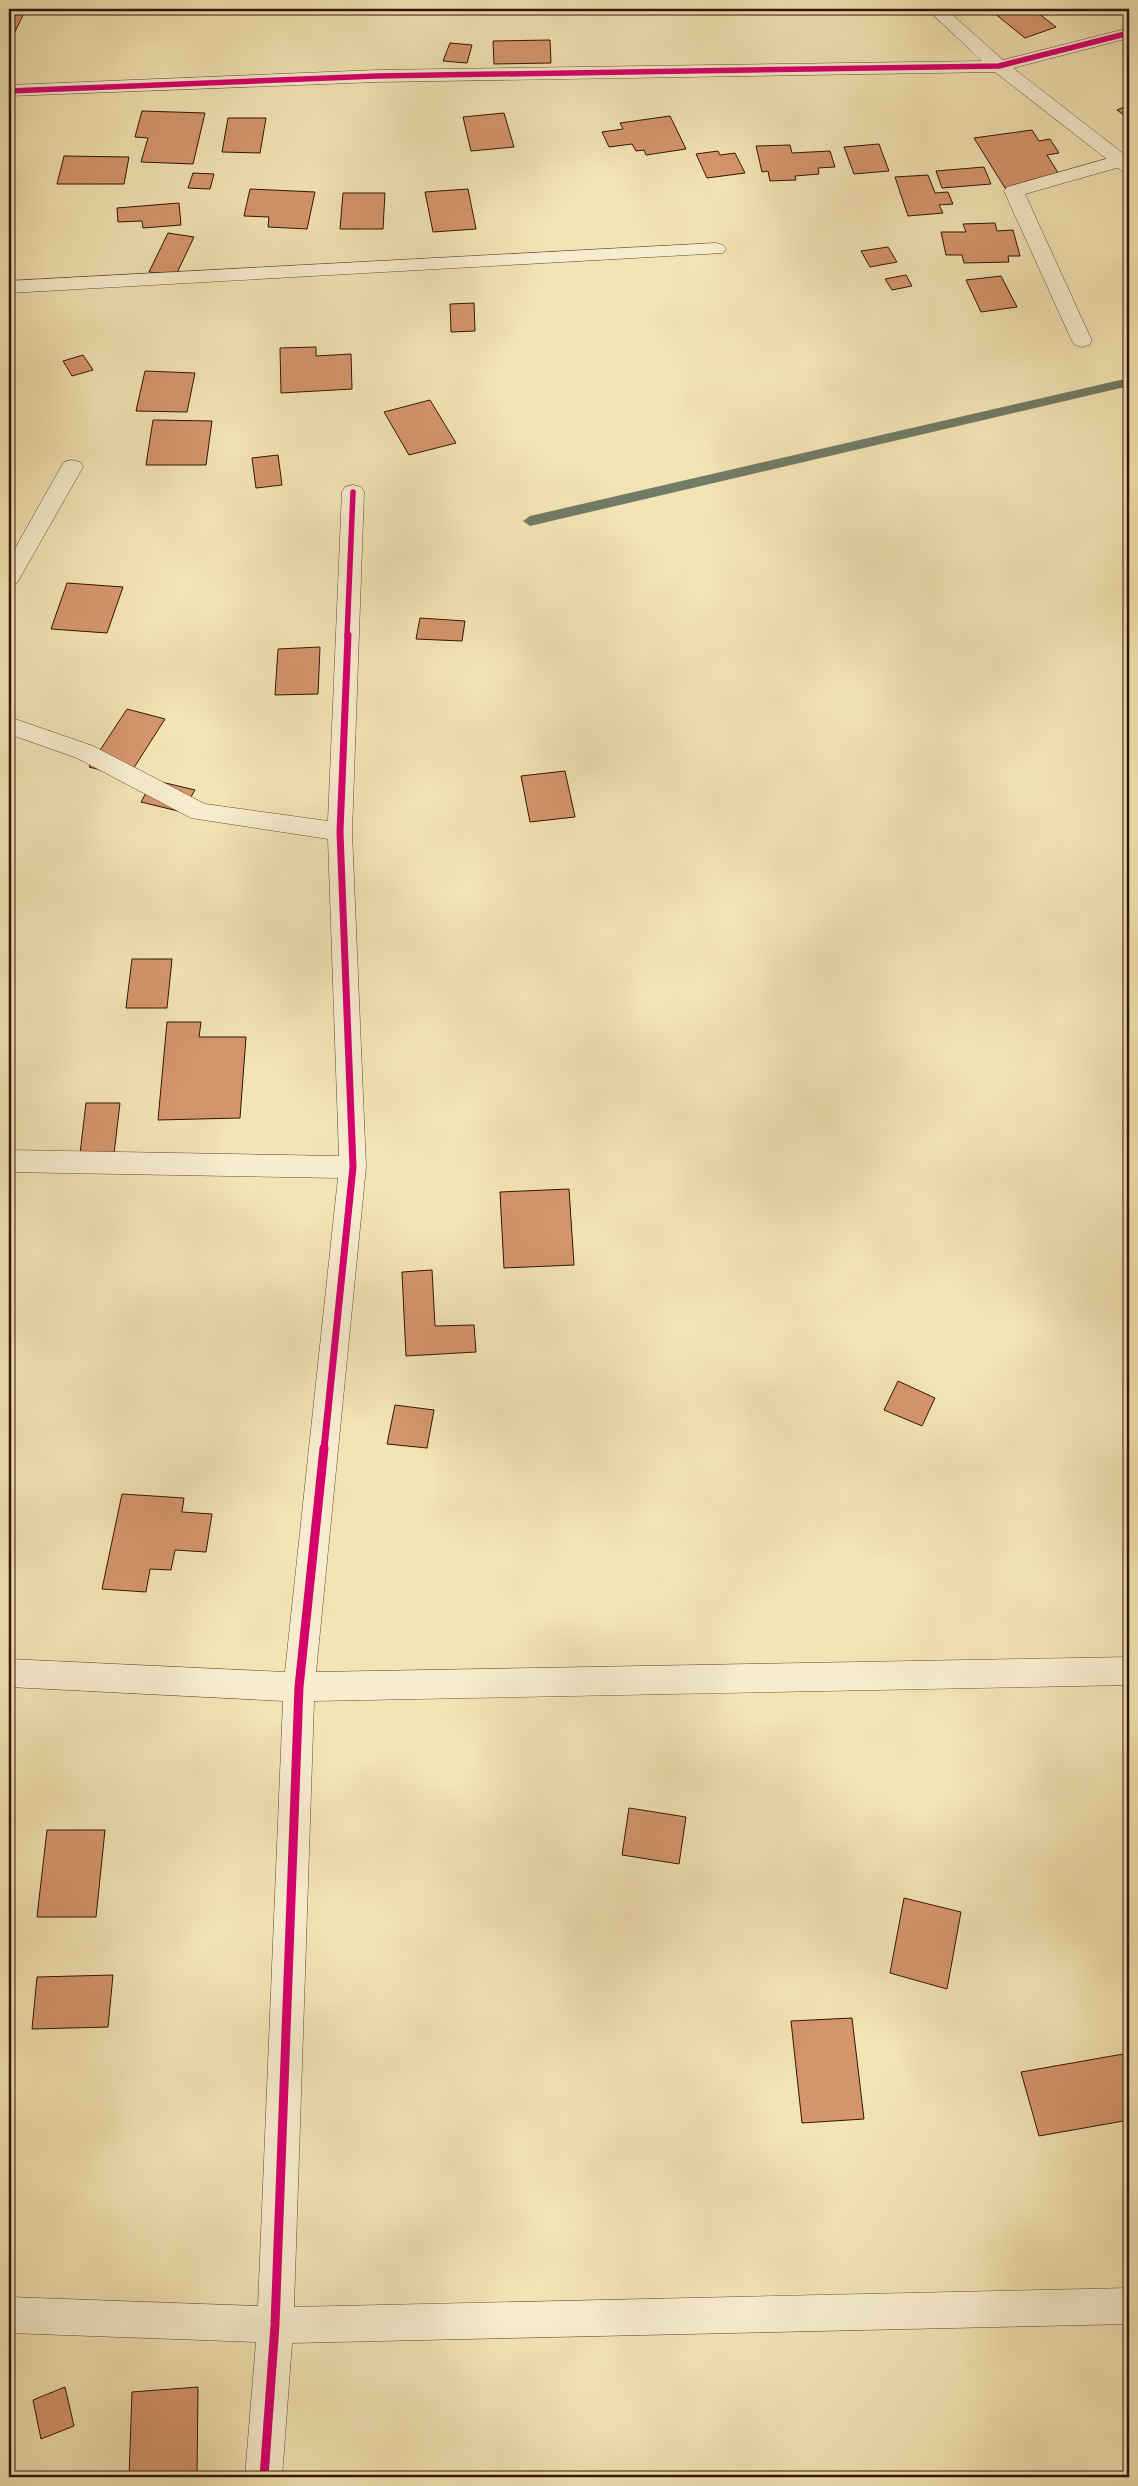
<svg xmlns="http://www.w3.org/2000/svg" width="1138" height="2486" viewBox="0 0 1138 2486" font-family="'Old Standard TT',serif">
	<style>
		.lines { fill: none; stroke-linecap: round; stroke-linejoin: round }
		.stream { fill: #727b67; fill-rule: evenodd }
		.building { fill: #d6966c; stroke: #311408 }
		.lane-casing { stroke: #624833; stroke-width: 1 }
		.street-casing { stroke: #624833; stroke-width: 1 }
		.lane { fill: #f7edce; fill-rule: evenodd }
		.street { fill: #f7edce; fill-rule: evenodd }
		.cycleway-far2-casing { stroke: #f7edce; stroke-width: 8 }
		.cycleway-far1-casing { stroke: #f7edce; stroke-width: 10 }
		.cycleway-casing { stroke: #f7edce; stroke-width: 12 }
		.cycleway-far2 { stroke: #d6006c; stroke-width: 5.5 }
		.cycleway-far1 { stroke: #d6006c; stroke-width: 7 }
		.cycleway { stroke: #d6006c; stroke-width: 9 }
	</style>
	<rect width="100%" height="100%" fill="#f3e4b4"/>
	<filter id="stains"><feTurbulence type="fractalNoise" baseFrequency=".004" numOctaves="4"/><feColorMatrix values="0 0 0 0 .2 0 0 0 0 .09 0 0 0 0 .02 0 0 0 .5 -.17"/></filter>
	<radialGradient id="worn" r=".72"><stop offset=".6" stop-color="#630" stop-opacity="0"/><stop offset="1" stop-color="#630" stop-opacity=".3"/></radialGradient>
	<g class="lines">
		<polygon class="stream" points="1129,378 1129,386 530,526 523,521 530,516"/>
	</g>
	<g class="building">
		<polygon points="9,9 26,9 9,44"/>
		<polygon points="989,9 1033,9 1056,27 1025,38"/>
		<polygon points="550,40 551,63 494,64 493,41"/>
		<polygon points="450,43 472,45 467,63 443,61"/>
		<polygon points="1129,105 1129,119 1117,110"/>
		<polygon points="142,111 205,113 193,164 141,162 148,138 135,137"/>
		<polygon points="504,113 514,147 471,151 463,117"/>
		<polygon points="670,116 686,149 646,155 644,150 636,151 632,144 609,147 602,132 623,129 620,123"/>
		<polygon points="228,118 266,118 260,153 222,152"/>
		<polygon points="1032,130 1039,141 1050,139 1059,153 1047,155 1062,179 1005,188 974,138"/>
		<polygon points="879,144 889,171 854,174 844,147"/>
		<polygon points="790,145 792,153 830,151 835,167 818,168 819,174 795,176 796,180 770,181 768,171 762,172 756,146"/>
		<polygon points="718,151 720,155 735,153 745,173 707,178 696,154"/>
		<polygon points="64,156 129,157 124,184 57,184"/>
		<polygon points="984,167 991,184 942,188 936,171"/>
		<polygon points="193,173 214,174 210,189 188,188"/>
		<polygon points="928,175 935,193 948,192 953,204 939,205 943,213 908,216 895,177"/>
		<polygon points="250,189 315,192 307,229 268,227 269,217 244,216"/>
		<polygon points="468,189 476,229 433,232 425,192"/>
		<polygon points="343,193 385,193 383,229 340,229"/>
		<polygon points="179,203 181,225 143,228 142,221 118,222 117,208"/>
		<polygon points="995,223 997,231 1013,230 1020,256 1008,256 1009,262 964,263 962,255 946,255 941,232 966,232 963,224"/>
		<polygon points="168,233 194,237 176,275 149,272"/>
		<polygon points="888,247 897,262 870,267 861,251"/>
		<polygon points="906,275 912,286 892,290 885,279"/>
		<polygon points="1001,276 1017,307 981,312 966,280"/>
		<polygon points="474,303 475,331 451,332 450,304"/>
		<polygon points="316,347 316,356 351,354 352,389 281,393 280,348"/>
		<polygon points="83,355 93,370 72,376 63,361"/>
		<polygon points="145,371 195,373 187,412 136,411"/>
		<polygon points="430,400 456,443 409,455 384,412"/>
		<polygon points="153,420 212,421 206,465 146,465"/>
		<polygon points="278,455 282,485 256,488 252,458"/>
		<polygon points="67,583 123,587 107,633 51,629"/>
		<polygon points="420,618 465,621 462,641 416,639"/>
		<polygon points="320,647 318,694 275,695 278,649"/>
		<polygon points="127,709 165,719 128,777 89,767"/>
		<polygon points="565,771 575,817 530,822 521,776"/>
		<polygon points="153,780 195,790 182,812 141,802"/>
		<polygon points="132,959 172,959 167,1008 126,1008"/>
		<polygon points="167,1022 201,1022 199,1037 246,1037 240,1118 158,1120"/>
		<polygon points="86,1103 120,1103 113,1162 79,1162"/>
		<polygon points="569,1189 574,1265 504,1268 500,1192"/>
		<polygon points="432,1270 435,1326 474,1325 476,1352 406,1356 402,1272"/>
		<polygon points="898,1381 935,1398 922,1426 884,1410"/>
		<polygon points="395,1405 434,1410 427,1448 387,1444"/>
		<polygon points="122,1494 184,1498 182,1512 212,1514 206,1552 175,1550 171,1570 150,1569 146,1592 102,1589"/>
		<polygon points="629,1808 686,1817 679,1864 622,1855"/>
		<polygon points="47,1830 105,1830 96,1917 37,1917"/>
		<polygon points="904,1898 961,1912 947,1989 890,1973"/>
		<polygon points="113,1975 108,2027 32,2029 37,1977"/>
		<polygon points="852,2018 864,2119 802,2123 791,2021"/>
		<polygon points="1129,2053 1129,2120 1039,2136 1021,2072"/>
		<polygon points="65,2387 74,2426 41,2439 33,2400"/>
		<polygon points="198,2387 197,2477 129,2477 132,2392"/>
	</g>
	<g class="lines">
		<g class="lane-casing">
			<g id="lane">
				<polygon points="1120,155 1127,157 1129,161 1127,165 1025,194 1092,341 1089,345 1082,347 1075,345 1072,341 1004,191 1007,187"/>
				<polygon points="72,460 80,462 83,467 17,583 9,585 9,559 61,467 64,462"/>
			</g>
		</g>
		<g class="street-casing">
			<g id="street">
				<polygon points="927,9 946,9 1003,60 1129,28 1129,38 1013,68 1129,158 1129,173 1122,171 995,72 377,82 9,96 9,85 377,70 982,61"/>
				<polygon points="716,243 723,245 726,249 723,253 9,293 9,281"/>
				<polygon points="353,485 361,487 364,492 352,832 366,1167 316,1672 1129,1657 1129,1685 314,1701 294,2307 1129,2288 1129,2324 292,2343 282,2477 245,2477 256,2342 9,2333 9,2297 258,2306 283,1701 9,1687 9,1659 285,1672 338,1178 9,1172 9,1150 339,1156 328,839 191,818 77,758 9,734 9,717 93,746 205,804 328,821 342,492 345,487"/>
			</g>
		</g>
		<use href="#lane" class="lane"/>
		<use href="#street" class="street"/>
		<g class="cycleway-far2-casing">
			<g id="cycleway-far2">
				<polyline points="9,91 377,76 999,66 1129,33"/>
				<polyline points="347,637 353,492"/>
			</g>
		</g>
		<g class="cycleway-far1-casing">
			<polyline id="cycleway-far1" points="324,1449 353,1167 340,832 348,635"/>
		</g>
		<g class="cycleway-casing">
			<polyline id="cycleway" points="264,2477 275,2325 299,1687 324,1448"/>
		</g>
		<use href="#cycleway-far2" class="cycleway-far2"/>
		<use href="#cycleway-far1" class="cycleway-far1"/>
		<use href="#cycleway" class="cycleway"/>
	</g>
	<rect width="1138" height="2486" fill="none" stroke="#f3e4b4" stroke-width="30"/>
	<rect x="10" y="10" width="1118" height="2466" fill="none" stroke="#311408" stroke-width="2.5"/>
	<rect x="15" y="15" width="1108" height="2456" fill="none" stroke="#311408"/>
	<rect width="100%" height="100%" filter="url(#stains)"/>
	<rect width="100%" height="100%" fill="url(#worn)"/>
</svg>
